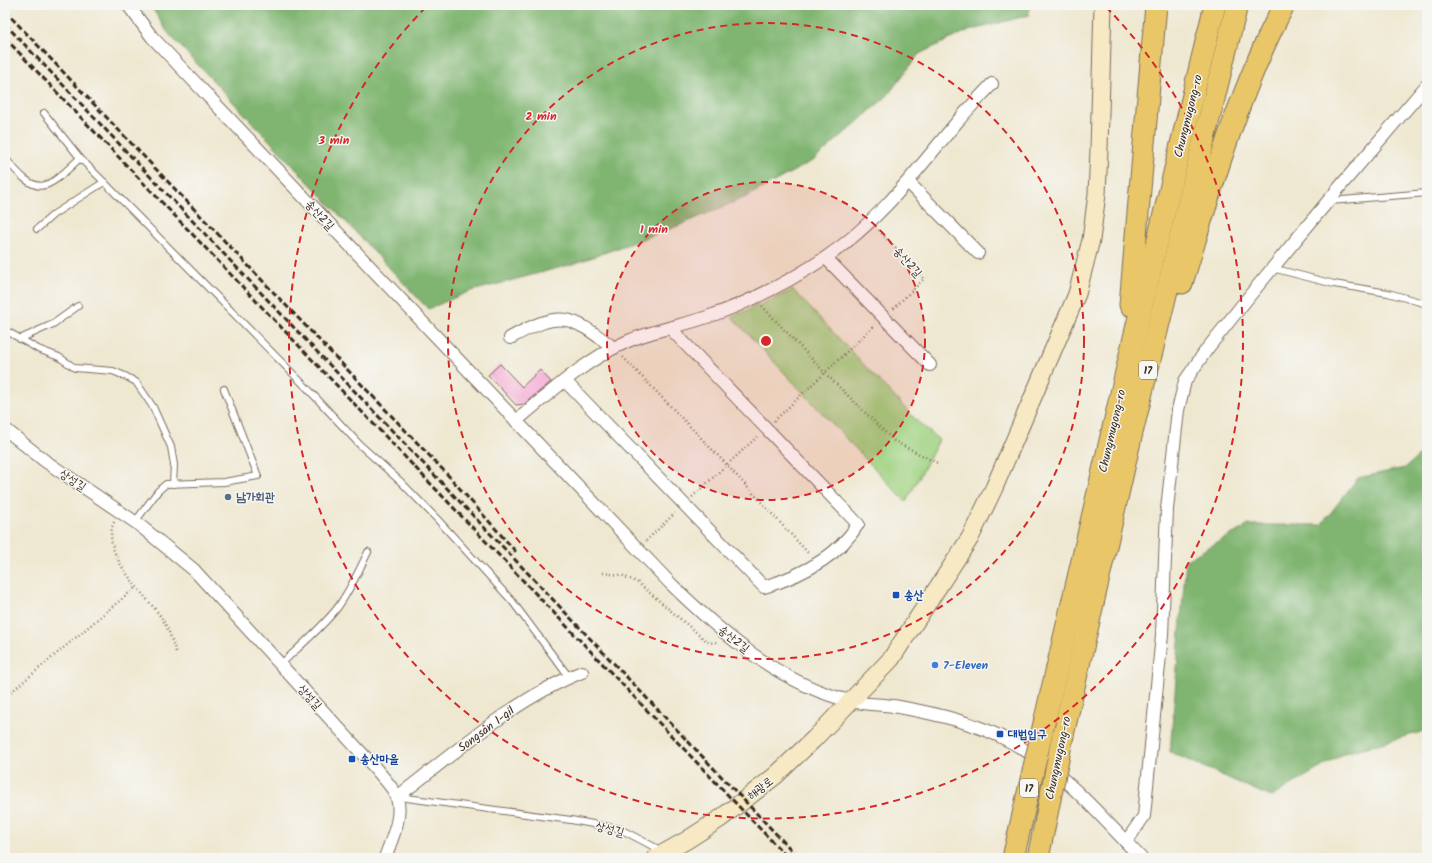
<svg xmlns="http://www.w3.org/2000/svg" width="1432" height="863" viewBox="0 0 1432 863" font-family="Kalam,'Poor Story',sans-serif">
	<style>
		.green { fill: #a1d383; stroke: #6e7e50 }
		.forest { fill: #80b571; stroke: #5e7048 }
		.building { fill: #f5a8d4 }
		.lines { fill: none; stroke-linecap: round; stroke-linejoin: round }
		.service-casing { stroke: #7a6c5d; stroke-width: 8 }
		.minor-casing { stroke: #7a6c5d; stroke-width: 14 }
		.secondary-casing { stroke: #7a6c5d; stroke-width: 19 }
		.trunk-casing { stroke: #7a6c5d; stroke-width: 23 }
		.path { stroke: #7a6c5d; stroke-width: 2.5; stroke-dasharray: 1 3; stroke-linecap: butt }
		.service { stroke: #fff; stroke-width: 6 }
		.minor { stroke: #fff; stroke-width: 12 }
		.secondary { stroke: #f6e9c3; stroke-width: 17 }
		.trunk { stroke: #e9c769; stroke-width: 21 }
		.rail { stroke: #3b2a1e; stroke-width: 3; stroke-dasharray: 6 3; stroke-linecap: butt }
		.trunk-bridge-casing { stroke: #7a6c5d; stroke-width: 23; stroke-linecap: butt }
		.trunk-bridge { stroke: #e9c769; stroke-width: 21 }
		.ring { fill: none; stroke: #d62828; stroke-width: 2; stroke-dasharray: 7 5 }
		.service-dot { fill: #5c6f8a; stroke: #f6f6f2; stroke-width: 1.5 }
		.transit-dot { fill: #1a4fb4; stroke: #f6f6f2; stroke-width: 1.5 }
		.shop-dot { fill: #3f7fe0; stroke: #f6f6f2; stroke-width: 1.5 }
		.labels { text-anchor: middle; stroke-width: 3; stroke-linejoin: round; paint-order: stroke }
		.shield { fill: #f6f6f2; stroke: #73675e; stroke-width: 1 }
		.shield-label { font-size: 11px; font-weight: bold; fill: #3b2a1e }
		.street-label { font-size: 12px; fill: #3b2a1e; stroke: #f6f6f2 }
		.service-label { font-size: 12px; font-weight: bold; fill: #4e5e75; stroke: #f6f6f2; text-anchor: start }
		.transit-label { font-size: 12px; font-weight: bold; fill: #164399; stroke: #f6f6f2; text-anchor: start }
		.shop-label { font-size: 12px; font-weight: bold; fill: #366cbe; stroke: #f6f6f2; text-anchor: start }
		.centre { fill: #d62828; stroke: #f6f6f2; stroke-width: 2 }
		.ring-label { font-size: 12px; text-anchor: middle; font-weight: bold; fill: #d62828; stroke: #f6f6f2; stroke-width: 3; stroke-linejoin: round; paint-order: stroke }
	</style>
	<rect width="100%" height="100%" fill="#f6f6f2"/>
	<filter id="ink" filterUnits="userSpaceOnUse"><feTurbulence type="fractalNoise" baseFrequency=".025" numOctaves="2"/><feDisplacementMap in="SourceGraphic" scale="8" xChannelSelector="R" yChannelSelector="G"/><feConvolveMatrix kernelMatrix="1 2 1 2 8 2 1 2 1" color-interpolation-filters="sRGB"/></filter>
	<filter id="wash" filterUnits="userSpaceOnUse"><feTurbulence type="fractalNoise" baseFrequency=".012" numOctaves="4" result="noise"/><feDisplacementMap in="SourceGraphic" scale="16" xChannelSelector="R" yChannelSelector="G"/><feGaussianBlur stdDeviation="0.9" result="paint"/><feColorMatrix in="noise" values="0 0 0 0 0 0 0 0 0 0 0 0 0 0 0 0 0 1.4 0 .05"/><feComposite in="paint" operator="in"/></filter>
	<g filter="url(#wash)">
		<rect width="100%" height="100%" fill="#efe8d1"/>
		<polygon class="green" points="793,290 919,423 939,440 906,502 732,317"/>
		<g class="forest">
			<polygon points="150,5 1029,5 1029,15 965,32 919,54 887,96 814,160 746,197 673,228 573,264 468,292 428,309 168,33"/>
			<polygon points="1427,449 1427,727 1421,732 1345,753 1271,797 1170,752 1186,560 1249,525 1321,525 1358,478 1405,468"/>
		</g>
		<g id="blocks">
			<polygon class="building" points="500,364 522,387 540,370 551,382 524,404 516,405 488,375"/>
		</g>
	</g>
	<g filter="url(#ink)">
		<use href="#blocks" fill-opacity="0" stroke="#7a6c5d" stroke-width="1"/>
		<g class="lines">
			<g class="service-casing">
				<g id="service">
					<polyline points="44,113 80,158 104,182 308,389 359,444 401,482 438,520 512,601 569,677"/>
					<path d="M5 158C39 199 45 191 80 158"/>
					<polyline points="1330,201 1427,193"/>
					<polyline points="37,229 54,214 104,182"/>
					<polyline points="1272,268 1334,284 1388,293 1427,304"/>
					<polyline points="5,330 38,349 59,357 75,368 113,371 127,377 136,382 153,407 171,447 174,465 173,484"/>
					<polyline points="20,339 53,324 78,306"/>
					<polyline points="135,522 158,491 166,484 224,482 258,476 224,389"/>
					<path d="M280 665C300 646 322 628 338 607 350 590 359 571 368 552"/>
					<polyline points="399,797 571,820 620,829 662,851"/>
				</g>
			</g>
			<g class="minor-casing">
				<g id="minor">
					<path d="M128 5 152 37 670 583C721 633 780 684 850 701 866 705 883 704 899 707 937 714 977 723 1011 742 1060 768 1102 817 1141 858"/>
					<polyline points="908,182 978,253"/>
					<polyline points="826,258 930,365"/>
					<path d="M510 338C561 310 569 314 614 348"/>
					<path d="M565 381 764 587C800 576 838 557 858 524L670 328"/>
					<path d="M516 421C550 393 585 360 626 342 653 330 682 326 710 316 750 302 790 281 825 258 879 222 917 170 957 122 968 109 980 97 992 84"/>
					<path d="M5 429 45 461 138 524 194 570 377 770C383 778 394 788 397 798 403 817 391 840 385 858"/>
					<path d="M397 797C455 753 514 699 582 672"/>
					<polyline points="1126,842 1144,816 1162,635 1167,509 1178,410 1185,381 1207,349 1251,294 1343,183 1427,85"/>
				</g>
			</g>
			<g class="secondary-casing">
				<polyline id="secondary" points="655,858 687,840 721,818 775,776 814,739 891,659 970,538 994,488 1077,294 1091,240 1097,194 1099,150 1103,5"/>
			</g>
			<g class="trunk-casing">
				<g id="trunk">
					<path d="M1182 283C1211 189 1238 93 1284 5"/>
					<polyline points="1130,305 1156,5"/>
					<polyline points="1045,719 1137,325 1215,5"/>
					<polyline points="1063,735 1131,437 1237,5"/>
				</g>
			</g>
			<g class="path">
				<polyline points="879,230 924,279 892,310"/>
				<polyline points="762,306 825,373 894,441 939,464"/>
				<polyline points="623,357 727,465 809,554"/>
				<polyline points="774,421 875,325"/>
				<polyline points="692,497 757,437"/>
				<path d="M114 522C99 555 147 595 163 620 169 630 172 641 176 652"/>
				<polyline points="646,541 675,513"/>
				<polyline points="603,573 621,575 637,582 704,639 710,643 717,642"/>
				<polyline points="5,697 136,587"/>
			</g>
			<use href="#service" class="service"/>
			<use href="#minor" class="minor"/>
			<use href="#secondary" class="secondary"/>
			<use href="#trunk" class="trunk"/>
			<g class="rail">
				<polyline points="5,11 447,474 516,552"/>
				<polyline points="5,24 799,858"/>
				<polyline points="5,38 788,858"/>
			</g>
			<g class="trunk-bridge-casing">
				<g id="trunk-bridge">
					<polyline points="1013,858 1045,719"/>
					<polyline points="1038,858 1063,735"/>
				</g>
			</g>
			<use href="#trunk-bridge" class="trunk-bridge"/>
		</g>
	</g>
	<circle cx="766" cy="341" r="159" fill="#d62828" fill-opacity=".12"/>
	<g class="ring">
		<circle cx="766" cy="341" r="159"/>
		<circle cx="766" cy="341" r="318"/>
		<path d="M1106 7A477 477 0 1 1 426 7"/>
	</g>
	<circle class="service-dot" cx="228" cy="497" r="4"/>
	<g class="transit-dot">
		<rect x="892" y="591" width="8" height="8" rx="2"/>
		<rect x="996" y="730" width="8" height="8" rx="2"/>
		<rect x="348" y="755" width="8" height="8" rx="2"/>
	</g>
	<circle class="shop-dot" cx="935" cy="665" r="4"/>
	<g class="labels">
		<g class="shield">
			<rect x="1139" y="361" width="18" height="18" rx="3"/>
			<rect x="1020" y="779" width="18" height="18" rx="3"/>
		</g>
		<g class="shield-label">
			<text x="1148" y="374">17</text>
			<text x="1029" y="792">17</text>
		</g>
		<g class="street-label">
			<text transform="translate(1188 116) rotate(-76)" y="4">Chungmugong-ro</text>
			<text transform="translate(320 215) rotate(47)" y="4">송산2길</text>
			<text transform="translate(908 262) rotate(48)" y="4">송산2길</text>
			<text transform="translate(1112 431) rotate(-77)" y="4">Chungmugong-ro</text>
			<text transform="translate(73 480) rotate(34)" y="4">상성길</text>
			<text transform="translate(734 639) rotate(38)" y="4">송산2길</text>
			<text transform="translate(310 697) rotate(48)" y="4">상성길</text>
			<text transform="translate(486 729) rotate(-37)" y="4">Songsan 1-gil</text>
			<text transform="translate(1058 758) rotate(-78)" y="4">Chungmugong-ro</text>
			<text transform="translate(760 788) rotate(-37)" y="4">해광로</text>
			<text transform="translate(610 829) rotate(15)" y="4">상성길</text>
		</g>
		<g class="service-label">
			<text x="236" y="501">남가회관</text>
		</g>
		<g class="transit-label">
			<text x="904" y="599">송산</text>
			<text x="1008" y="738">대법입구</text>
			<text x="360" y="763">송산마을</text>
		</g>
		<g class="shop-label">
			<text x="943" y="669">7-Eleven</text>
		</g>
	</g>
	<circle cx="766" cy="341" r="6" class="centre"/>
	<g class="ring-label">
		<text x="541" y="120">2 min</text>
		<text x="334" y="144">3 min</text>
		<text x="654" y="233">1 min</text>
	</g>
	<rect width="1432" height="863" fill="none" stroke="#f6f6f2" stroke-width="20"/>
</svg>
